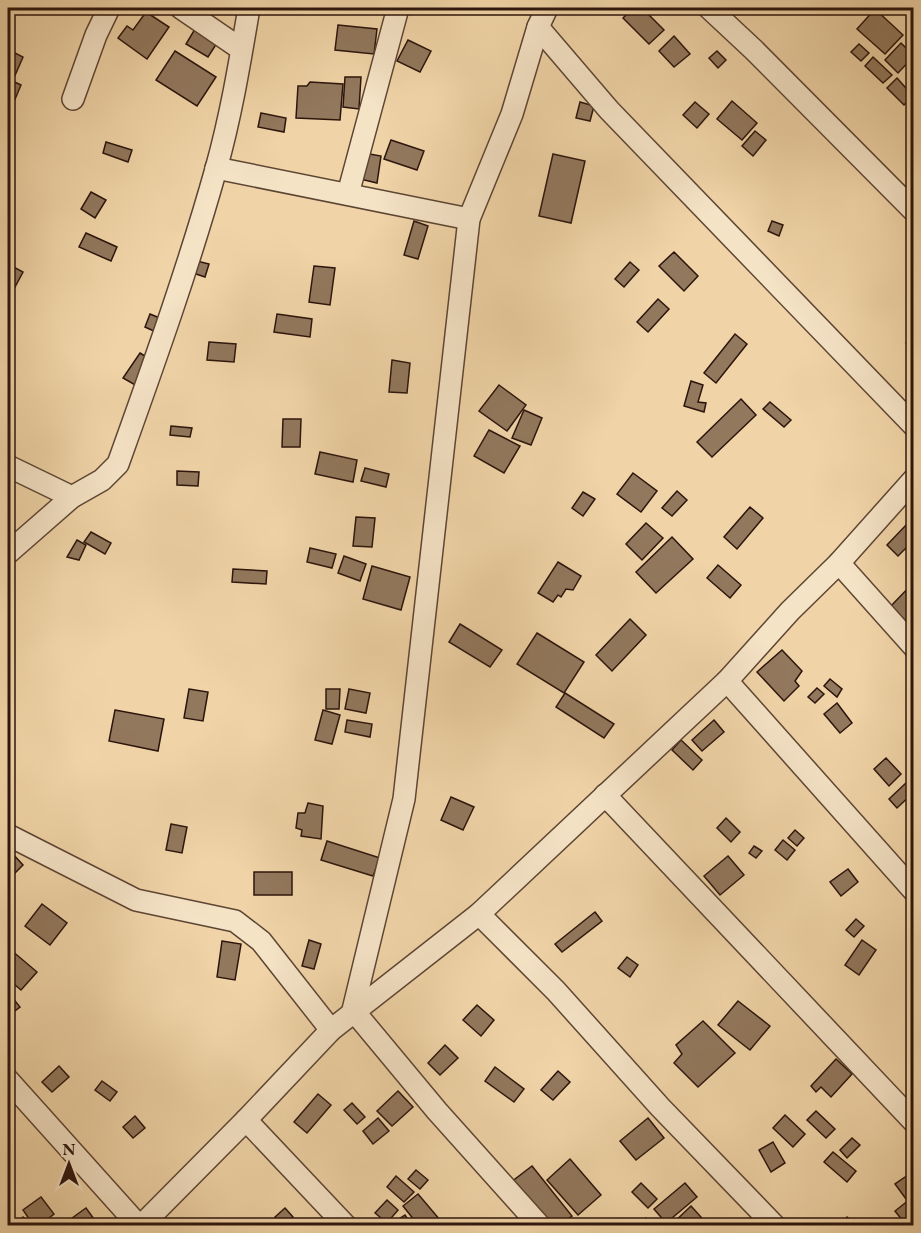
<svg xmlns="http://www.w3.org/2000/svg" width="921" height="1233" viewBox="0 0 921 1233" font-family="'EB Garamond',serif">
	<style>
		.building { fill: #92785d; stroke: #2c150d; stroke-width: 1.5 }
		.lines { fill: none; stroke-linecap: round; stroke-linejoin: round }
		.street-casing { stroke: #5d4534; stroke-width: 24 }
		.street { stroke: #f5e3c6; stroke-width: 21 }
	</style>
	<rect width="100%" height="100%" fill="#f0d4a7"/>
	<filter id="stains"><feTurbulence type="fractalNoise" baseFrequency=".00333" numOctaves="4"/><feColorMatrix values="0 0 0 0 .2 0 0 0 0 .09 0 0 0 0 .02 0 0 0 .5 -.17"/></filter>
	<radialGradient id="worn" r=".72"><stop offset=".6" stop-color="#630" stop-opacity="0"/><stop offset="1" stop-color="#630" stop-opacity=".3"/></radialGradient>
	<g class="building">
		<polygon points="633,8 642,8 664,30 649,44 623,18"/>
		<polygon points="875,9 903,35 885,54 857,29"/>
		<polygon points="146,12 169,27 147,59 118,38 127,26 133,30"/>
		<polygon points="338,25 377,29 374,54 335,50"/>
		<polygon points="195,29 217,43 208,57 186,44"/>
		<polygon points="674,36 690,54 674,67 659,51"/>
		<polygon points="408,40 431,51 420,72 397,61"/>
		<polygon points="901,43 914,56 898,73 885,60"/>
		<polygon points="859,44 869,53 861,61 851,52"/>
		<polygon points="175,51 216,77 197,106 156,80"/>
		<polygon points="717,51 726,60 718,68 709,58"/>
		<polygon points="13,52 23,57 13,80 8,78 8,59 10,60"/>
		<polygon points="873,57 892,75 883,83 865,66"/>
		<polygon points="345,77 361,77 359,109 343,107"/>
		<polygon points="897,78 913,96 904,105 887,88"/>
		<polygon points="8,79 21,85 13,104 8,102"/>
		<polygon points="310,82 343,84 340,120 296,118 298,86 307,86"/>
		<polygon points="732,101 757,123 742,140 717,119"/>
		<polygon points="580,102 594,106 590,121 576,118"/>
		<polygon points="695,102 709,114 697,128 683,115"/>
		<polygon points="261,113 286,118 284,132 258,127"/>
		<polygon points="755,131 766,140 753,156 742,146"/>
		<polygon points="391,140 424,151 417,170 384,159"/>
		<polygon points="106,142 132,150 128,162 103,153"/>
		<polygon points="364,153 381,156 377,183 360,179"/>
		<polygon points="553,154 585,161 571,223 539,216"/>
		<polygon points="91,192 106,200 95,218 81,209"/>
		<polygon points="414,221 428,226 418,259 404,255"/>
		<polygon points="772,221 783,225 779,236 768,231"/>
		<polygon points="86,233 117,247 111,261 79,247"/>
		<polygon points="674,252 698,276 684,291 659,266"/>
		<polygon points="197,261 209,264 205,277 193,273"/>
		<polygon points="630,262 639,270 624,287 615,279"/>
		<polygon points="8,264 23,272 15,287 8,283"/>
		<polygon points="314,266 335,268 330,305 309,302"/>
		<polygon points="658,299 669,309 648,332 637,322"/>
		<polygon points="150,314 162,319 156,332 145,327"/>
		<polygon points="277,314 312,319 310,337 274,332"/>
		<polygon points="735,334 747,344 716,383 704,373"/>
		<polygon points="914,336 914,351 906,343"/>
		<polygon points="209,342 236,344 234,362 207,360"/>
		<polygon points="140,353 153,361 137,386 123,378"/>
		<polygon points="392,360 410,363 407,393 389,392"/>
		<polygon points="691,381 703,385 698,402 706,403 704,412 684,406"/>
		<polygon points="499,385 526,405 507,431 479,411"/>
		<polygon points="741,399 756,415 712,457 697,442"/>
		<polygon points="770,402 791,420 784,427 763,409"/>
		<polygon points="524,410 542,418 531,445 512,438"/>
		<polygon points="283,419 301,419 300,447 282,447"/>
		<polygon points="171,426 192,428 190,437 170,435"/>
		<polygon points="489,430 520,446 504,473 474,456"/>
		<polygon points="320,452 357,460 353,482 315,474"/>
		<polygon points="365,468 389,474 386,487 361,481"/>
		<polygon points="177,471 199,472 198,486 177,485"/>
		<polygon points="633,473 657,491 641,512 617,494"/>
		<polygon points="677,491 687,500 672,516 662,508"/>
		<polygon points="583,492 595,499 583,516 572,508"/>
		<polygon points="750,507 763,518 737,549 724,537"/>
		<polygon points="356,517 375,518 372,547 353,546"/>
		<polygon points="646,523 663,538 642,560 626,544"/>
		<polygon points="907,524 914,531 914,540 898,556 887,545"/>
		<polygon points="91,532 111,543 105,554 84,542"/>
		<polygon points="672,537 693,559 656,593 636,572"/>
		<polygon points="77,540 86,545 79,560 67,557"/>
		<polygon points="310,548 336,554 332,568 307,562"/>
		<polygon points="344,556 366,564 360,581 338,573"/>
		<polygon points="558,562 581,576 573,590 566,589 561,597 558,595 553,602 538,593"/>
		<polygon points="718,565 741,585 730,598 707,578"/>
		<polygon points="372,566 410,577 401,610 363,599"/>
		<polygon points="233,569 267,571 266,584 232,582"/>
		<polygon points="914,582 914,616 907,623 890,607"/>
		<polygon points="630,619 646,635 612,671 596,655"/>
		<polygon points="460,624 502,650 490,667 449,642"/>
		<polygon points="537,633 584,662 564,693 517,664"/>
		<polygon points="782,650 802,671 795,681 799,686 784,701 757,672"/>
		<polygon points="830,679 842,689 837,697 824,686"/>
		<polygon points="817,688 824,694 815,703 808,697"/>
		<polygon points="189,689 208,692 203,721 184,718"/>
		<polygon points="326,689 340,689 339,709 326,709"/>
		<polygon points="349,689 370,693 366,713 345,709"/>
		<polygon points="565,693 614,724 604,738 556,707"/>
		<polygon points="837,703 852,723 840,733 824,714"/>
		<polygon points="115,710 164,719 158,751 109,741"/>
		<polygon points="323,710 340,715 332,744 315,740"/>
		<polygon points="347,720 372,724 370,737 345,732"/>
		<polygon points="714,720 724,732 702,751 692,740"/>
		<polygon points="681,740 702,760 693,770 672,750"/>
		<polygon points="886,758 901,774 889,786 874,769"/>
		<polygon points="907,782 914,789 914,792 897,808 889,799"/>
		<polygon points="451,797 474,807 463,830 441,820"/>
		<polygon points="308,803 323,806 321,839 301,836 302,830 296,828 298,813 305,813"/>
		<polygon points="726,818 740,832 731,842 717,828"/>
		<polygon points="171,824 187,827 182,853 166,850"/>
		<polygon points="795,830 804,838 797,846 788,838"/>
		<polygon points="783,840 795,850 787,860 775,850"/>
		<polygon points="327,841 380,858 373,876 321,860"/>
		<polygon points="754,846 762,851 756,858 749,853"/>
		<polygon points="12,853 23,865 8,880 8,857"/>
		<polygon points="728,856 744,875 720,895 704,876"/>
		<polygon points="848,869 858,882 841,896 830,882"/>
		<rect x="254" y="872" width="38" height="23"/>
		<polygon points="42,904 67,923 50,945 25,926"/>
		<polygon points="595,912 602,921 562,952 555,944"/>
		<polygon points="856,919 864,926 854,937 846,930"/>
		<polygon points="309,940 321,944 314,969 302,966"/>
		<polygon points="862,940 876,950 859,975 845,965"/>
		<polygon points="222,941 241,944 235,980 217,977"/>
		<polygon points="11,950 37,972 21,990 8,979 8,954"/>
		<polygon points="627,957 638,965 630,977 618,968"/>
		<polygon points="8,992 20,1007 8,1016"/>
		<polygon points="738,1001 770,1026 750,1050 718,1025"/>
		<polygon points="477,1005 494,1020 481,1036 463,1020"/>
		<polygon points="703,1021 735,1053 698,1087 674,1063 682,1054 676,1045"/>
		<polygon points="445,1045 458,1058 440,1075 428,1063"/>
		<polygon points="836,1059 852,1074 831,1097 821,1087 816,1092 811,1086"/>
		<polygon points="59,1066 69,1077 52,1092 42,1082"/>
		<polygon points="495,1067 524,1089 514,1102 485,1081"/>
		<polygon points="558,1071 570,1082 553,1100 541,1090"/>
		<polygon points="102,1081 117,1092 110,1101 95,1090"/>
		<polygon points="398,1091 413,1107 392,1126 377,1111"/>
		<polygon points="318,1094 331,1105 307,1133 294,1122"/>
		<polygon points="352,1103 365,1117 357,1124 344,1110"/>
		<polygon points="816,1111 835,1129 826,1138 807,1120"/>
		<polygon points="785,1115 805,1134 793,1147 773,1128"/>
		<polygon points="135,1116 145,1128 133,1138 123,1127"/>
		<polygon points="378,1118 389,1131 373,1144 363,1131"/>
		<polygon points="648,1118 664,1138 636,1160 620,1141"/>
		<polygon points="852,1138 860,1145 847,1158 840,1150"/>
		<polygon points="773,1142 785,1163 771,1172 759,1150"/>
		<polygon points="833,1152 856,1171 847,1182 824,1162"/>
		<polygon points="570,1159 601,1195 578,1215 547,1180"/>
		<polygon points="532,1166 572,1216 559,1226 543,1226 510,1183"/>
		<polygon points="416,1170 428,1180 420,1189 408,1179"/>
		<polygon points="914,1171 914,1194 906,1199 895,1184"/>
		<polygon points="396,1176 414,1192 404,1202 387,1187"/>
		<polygon points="641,1183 657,1199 648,1208 632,1192"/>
		<polygon points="685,1183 697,1197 666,1223 654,1209"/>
		<polygon points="418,1194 440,1220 433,1226 419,1226 403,1206"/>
		<polygon points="914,1196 914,1226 907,1226 895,1211"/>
		<polygon points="41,1197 54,1214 39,1226 34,1226 23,1210"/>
		<polygon points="387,1200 398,1210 387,1223 375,1213"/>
		<polygon points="691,1206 709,1226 670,1226"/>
		<polygon points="86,1208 99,1226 61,1226"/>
		<polygon points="285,1208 293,1217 283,1226 275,1217"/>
		<polygon points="405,1215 412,1226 392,1226 391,1224"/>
		<polygon points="23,1217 29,1223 27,1226 14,1226"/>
		<polygon points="847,1217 857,1226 840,1226"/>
		<polygon points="646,1218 651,1226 636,1226"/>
	</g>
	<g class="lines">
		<g class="street-casing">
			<g id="street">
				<polyline points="181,8 241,49"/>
				<polyline points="709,8 754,50 914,211"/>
				<polyline points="538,27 609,110 914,426"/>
				<polyline points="73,99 96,35 109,8"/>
				<polyline points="216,168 469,219"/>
				<polyline points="348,194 398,8"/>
				<polyline points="8,466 72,497"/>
				<path d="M8 553 72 497 102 480 118 464C153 366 188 269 216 169 231 116 240 61 249 8"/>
				<polyline points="839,563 914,647"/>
				<polyline points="727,681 914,891"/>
				<polyline points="605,795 914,1122"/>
				<polyline points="8,835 136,900 235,921 261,941 331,1030"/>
				<polyline points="479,914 556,991 660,1107 775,1226"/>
				<polyline points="8,1080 139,1226"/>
				<polyline points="246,1120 346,1226"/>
				<polyline points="141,1226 246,1120 331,1030 479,914 727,681 790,611 839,563 914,479"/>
				<polyline points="540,1226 437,1111 353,1010 404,799 469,219 512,114 538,27 547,8"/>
			</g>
		</g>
		<use href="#street" class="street"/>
	</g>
	<rect width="921" height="1233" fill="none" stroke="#f0d4a7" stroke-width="30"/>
	<rect x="9" y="9" width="903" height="1215" fill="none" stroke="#2c150d" stroke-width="3"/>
	<rect x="15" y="15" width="891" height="1203" fill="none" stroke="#2c150d" stroke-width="1.5"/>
	<g transform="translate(69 1164)" stroke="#f5e3c6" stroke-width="4.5" paint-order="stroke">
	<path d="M0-4.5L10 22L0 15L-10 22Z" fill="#2c150d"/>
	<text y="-9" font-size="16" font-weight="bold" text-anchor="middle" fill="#2c150d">N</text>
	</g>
	<rect width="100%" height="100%" filter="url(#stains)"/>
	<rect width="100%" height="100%" fill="url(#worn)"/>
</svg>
